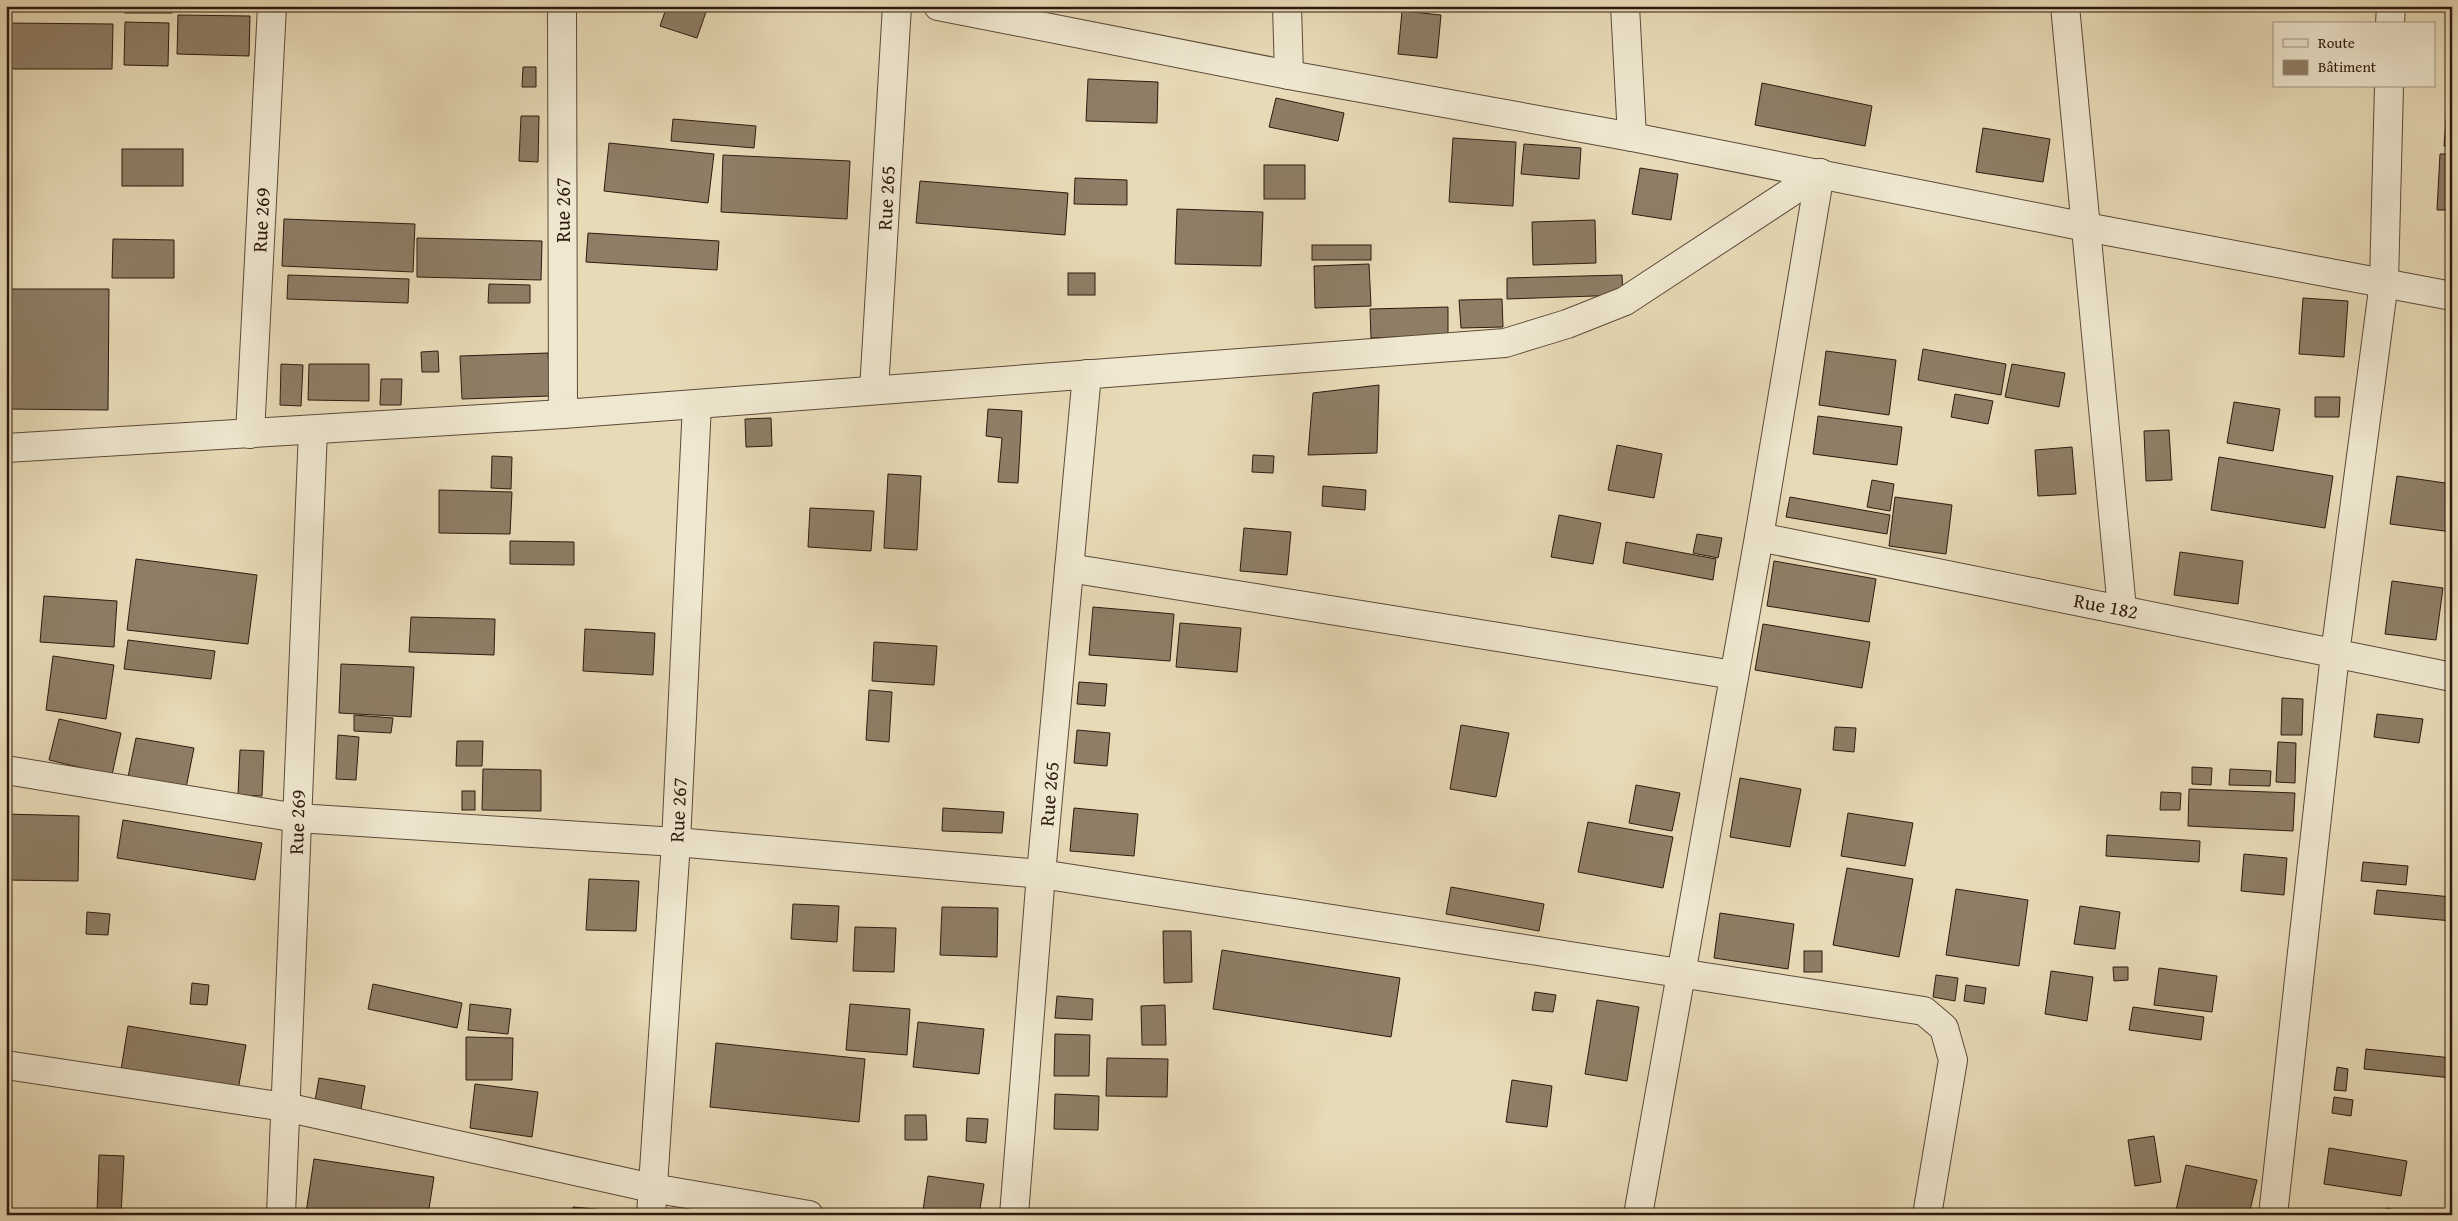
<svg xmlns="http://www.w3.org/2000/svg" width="2458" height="1221" viewBox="0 0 2458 1221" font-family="'Gentium Book Plus',serif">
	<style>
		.building { fill: #8e7e66; stroke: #2e1a0f }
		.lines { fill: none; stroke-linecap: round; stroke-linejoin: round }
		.street-casing { stroke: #5c4a39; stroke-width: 30 }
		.street { stroke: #efe7d0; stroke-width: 28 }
		.labels { text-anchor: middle; stroke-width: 4.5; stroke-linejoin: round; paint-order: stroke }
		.street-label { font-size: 20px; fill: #2e1a0f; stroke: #efe7d0 }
	</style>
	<rect width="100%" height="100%" fill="#e7dab6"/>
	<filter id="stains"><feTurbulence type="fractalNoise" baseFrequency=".004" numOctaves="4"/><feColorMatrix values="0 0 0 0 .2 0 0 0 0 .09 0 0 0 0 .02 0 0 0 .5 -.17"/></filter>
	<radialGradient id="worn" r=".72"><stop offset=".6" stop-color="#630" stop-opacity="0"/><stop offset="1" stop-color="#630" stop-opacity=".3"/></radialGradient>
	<g class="building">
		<rect x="125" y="6" width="47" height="7"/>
		<polygon points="667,6 708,6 697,38 660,26"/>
		<polygon points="1402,11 1441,15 1437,58 1398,54"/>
		<polygon points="178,15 250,16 249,56 177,54"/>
		<polygon points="125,22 169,23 168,66 124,65"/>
		<polygon points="6,23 113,24 112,69 6,69"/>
		<polygon points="523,67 536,67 536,87 522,87"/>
		<polygon points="1088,79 1158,82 1157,123 1086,121"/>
		<polygon points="1762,83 1872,106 1865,146 1755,125"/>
		<polygon points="1276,98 1344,113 1338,141 1269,127"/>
		<polygon points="2447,107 2452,107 2452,146 2444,146"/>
		<polygon points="521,116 539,116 538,162 519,161"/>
		<polygon points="673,119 756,126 754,148 671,141"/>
		<polygon points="1983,128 2050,139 2043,182 1976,172"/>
		<polygon points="1453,138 1516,142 1513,206 1449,202"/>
		<polygon points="609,143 714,154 708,203 604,191"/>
		<polygon points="1524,144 1581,148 1579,179 1521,174"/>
		<rect x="122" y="149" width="61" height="37"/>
		<polygon points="2440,154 2452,154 2452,210 2437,210"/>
		<polygon points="723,155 850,161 847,219 721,212"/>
		<rect x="1264" y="165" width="41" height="34"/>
		<polygon points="1640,168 1678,174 1671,220 1632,214"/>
		<polygon points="1075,178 1127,180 1127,205 1074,204"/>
		<polygon points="920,181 1068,193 1065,235 916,223"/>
		<polygon points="1177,209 1263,212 1261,266 1175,264"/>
		<polygon points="284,219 415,224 413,272 282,266"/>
		<polygon points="1595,220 1596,263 1533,265 1532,222"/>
		<polygon points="588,233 719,241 717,270 586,262"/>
		<polygon points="417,238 542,241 541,280 417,277"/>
		<polygon points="113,239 174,240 174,278 112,278"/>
		<rect x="1312" y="245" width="59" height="15"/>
		<polygon points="1369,264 1371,306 1315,308 1314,266"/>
		<rect x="1068" y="273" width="27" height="22"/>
		<polygon points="288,275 409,279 408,303 287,299"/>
		<polygon points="1622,275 1623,295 1507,299 1507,278"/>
		<polygon points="489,284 530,285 530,303 488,303"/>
		<polygon points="6,289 109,289 108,410 6,409"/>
		<polygon points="2303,298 2348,301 2344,357 2299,354"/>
		<polygon points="1502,299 1503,327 1461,328 1459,300"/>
		<polygon points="1448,307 1448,335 1371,338 1370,309"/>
		<polygon points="1923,349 2006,364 2001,395 1918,380"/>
		<polygon points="438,351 439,372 422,372 421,352"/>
		<polygon points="1826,351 1896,360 1889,415 1819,405"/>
		<polygon points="548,353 550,396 462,399 460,356"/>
		<polygon points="281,364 303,365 301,406 280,405"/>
		<polygon points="309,364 369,364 369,401 308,400"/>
		<polygon points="2012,364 2065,373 2059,407 2005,397"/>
		<polygon points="381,379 402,379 401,405 380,405"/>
		<polygon points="1379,385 1377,453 1308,455 1313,393"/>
		<polygon points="1955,394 1993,401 1988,424 1951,417"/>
		<polygon points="2315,397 2340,397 2339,417 2315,417"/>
		<polygon points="2234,402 2280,409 2273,451 2227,443"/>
		<polygon points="988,409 1022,411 1018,483 998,482 1002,438 986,436"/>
		<polygon points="1818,416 1902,427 1897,465 1813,454"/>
		<polygon points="771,418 772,446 746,447 745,419"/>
		<polygon points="2169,430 2172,480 2146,481 2144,431"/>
		<polygon points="1617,445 1662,454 1654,498 1608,490"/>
		<polygon points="2072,447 2076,494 2038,496 2035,450"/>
		<polygon points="1253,455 1274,456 1273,473 1252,472"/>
		<polygon points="492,456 512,457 511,489 491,488"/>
		<polygon points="2219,457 2333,476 2325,528 2211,510"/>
		<polygon points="888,474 921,476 917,550 884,548"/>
		<polygon points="2397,476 2452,484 2452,532 2390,524"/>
		<polygon points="1872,480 1894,484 1890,511 1867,507"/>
		<polygon points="1323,486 1366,490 1365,510 1322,506"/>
		<polygon points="439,490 512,492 510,534 439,533"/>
		<polygon points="1790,497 1890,515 1887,534 1786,517"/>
		<polygon points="1895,497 1952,505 1946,554 1889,546"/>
		<polygon points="810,508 874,511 871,551 808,547"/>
		<polygon points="1559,515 1601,523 1593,564 1551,557"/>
		<polygon points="1244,528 1291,532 1287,575 1240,571"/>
		<polygon points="1697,534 1722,538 1718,558 1693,553"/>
		<polygon points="510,541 574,542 574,565 510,564"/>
		<polygon points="1626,542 1716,559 1713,580 1623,563"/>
		<polygon points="2180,552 2243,561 2238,604 2174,595"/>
		<polygon points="136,559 257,575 248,644 127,630"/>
		<polygon points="1774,561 1876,579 1869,622 1767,606"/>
		<polygon points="2392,581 2443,588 2436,640 2385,634"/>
		<polygon points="44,596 117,601 114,647 40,642"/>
		<polygon points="1093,607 1174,614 1170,661 1089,655"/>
		<polygon points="411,617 495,619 494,655 409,652"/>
		<polygon points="1180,623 1241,628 1237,672 1176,667"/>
		<polygon points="1763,624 1870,642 1862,688 1755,670"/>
		<polygon points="585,629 655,633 653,675 583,671"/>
		<polygon points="128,640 215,651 211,679 124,669"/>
		<polygon points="874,642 937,646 934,685 872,681"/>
		<polygon points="53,656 114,665 106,719 46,710"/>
		<polygon points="341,664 414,667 411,717 339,713"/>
		<polygon points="1079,682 1107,684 1105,706 1077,704"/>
		<polygon points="869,690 892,692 889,742 866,740"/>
		<polygon points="2282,698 2303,699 2302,735 2281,735"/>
		<polygon points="2377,714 2423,719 2419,743 2374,737"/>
		<polygon points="354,715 393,718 391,733 354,731"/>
		<polygon points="59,719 121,733 112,775 49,760"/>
		<polygon points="1461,725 1509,733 1496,797 1450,789"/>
		<polygon points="1835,727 1856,728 1854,752 1833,750"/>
		<polygon points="1077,730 1110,733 1107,766 1074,763"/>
		<polygon points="338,735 359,737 356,780 336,779"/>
		<polygon points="136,738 194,748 186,788 128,777"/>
		<polygon points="457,741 483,741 482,766 456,766"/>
		<polygon points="2278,742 2296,743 2295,783 2276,782"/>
		<polygon points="240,750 264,751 262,796 238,795"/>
		<polygon points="2192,767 2212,768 2211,785 2192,784"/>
		<polygon points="483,769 541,770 541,811 482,810"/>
		<polygon points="2230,769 2271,771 2270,786 2229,785"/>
		<polygon points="1740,778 1801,789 1790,847 1730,837"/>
		<polygon points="1636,785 1680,793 1672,831 1629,823"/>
		<polygon points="2189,789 2295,793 2293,831 2188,826"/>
		<rect x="462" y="791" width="13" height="19"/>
		<polygon points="2161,792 2181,793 2180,810 2160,810"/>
		<polygon points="943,808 1004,812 1002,833 942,831"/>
		<polygon points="1074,808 1138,814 1134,856 1070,851"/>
		<polygon points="1848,813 1913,823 1905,866 1841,856"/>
		<polygon points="6,814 79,816 78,881 6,880"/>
		<polygon points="123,820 262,843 255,880 117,858"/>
		<polygon points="1588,822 1673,837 1663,888 1578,872"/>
		<polygon points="2107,835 2200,841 2199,862 2106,856"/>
		<polygon points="2244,854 2287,858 2284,895 2241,891"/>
		<polygon points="2363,862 2408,866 2406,885 2361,881"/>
		<polygon points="1847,868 1913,879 1899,957 1833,945"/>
		<polygon points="589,879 639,881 636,931 586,930"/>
		<polygon points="1451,887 1544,904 1539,931 1446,914"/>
		<polygon points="1956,889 2028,900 2019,966 1946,955"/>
		<polygon points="2377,890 2452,897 2452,921 2374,914"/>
		<polygon points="793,904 839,906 837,942 791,939"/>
		<polygon points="2080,906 2120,912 2115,949 2074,944"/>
		<polygon points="942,907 998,908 997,957 940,955"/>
		<polygon points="87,912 110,914 108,935 86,934"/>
		<polygon points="1720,913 1794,924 1788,969 1714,958"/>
		<polygon points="855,927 896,928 894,972 853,971"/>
		<polygon points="1163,931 1191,931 1192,982 1164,983"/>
		<polygon points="1222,950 1400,978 1391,1037 1213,1009"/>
		<rect x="1804" y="951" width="18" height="21"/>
		<polygon points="2113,967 2128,967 2128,980 2114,981"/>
		<polygon points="2159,968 2217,976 2212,1012 2154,1005"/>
		<polygon points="2051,971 2093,977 2087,1021 2045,1014"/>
		<polygon points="1936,975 1958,978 1955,1001 1933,997"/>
		<polygon points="192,983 209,985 207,1005 190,1004"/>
		<polygon points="373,984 462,1003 457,1028 368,1009"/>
		<polygon points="1966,985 1986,988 1984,1004 1964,1001"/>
		<polygon points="1535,992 1556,995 1553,1012 1532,1010"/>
		<polygon points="1057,996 1093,999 1092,1020 1055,1018"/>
		<polygon points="1597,1000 1639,1007 1627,1081 1585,1074"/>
		<polygon points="470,1004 511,1009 508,1034 468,1030"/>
		<polygon points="850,1004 910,1009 907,1055 846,1050"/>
		<polygon points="1165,1005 1166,1045 1142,1045 1141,1006"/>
		<polygon points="2133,1007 2204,1017 2201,1040 2129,1030"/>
		<polygon points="918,1022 984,1029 979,1074 913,1067"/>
		<polygon points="128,1026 246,1045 238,1090 121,1070"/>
		<polygon points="1055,1034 1090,1035 1089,1076 1054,1076"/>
		<polygon points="466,1037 513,1038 512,1080 466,1080"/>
		<polygon points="716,1043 865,1059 859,1122 710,1107"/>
		<polygon points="2366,1049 2452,1058 2452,1078 2364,1069"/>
		<polygon points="1107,1058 1168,1059 1167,1097 1106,1096"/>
		<polygon points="2337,1067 2348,1069 2346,1091 2334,1090"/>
		<polygon points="319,1078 365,1086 361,1109 315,1101"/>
		<polygon points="1512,1080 1552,1086 1547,1127 1506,1122"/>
		<polygon points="475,1084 538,1092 532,1137 470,1128"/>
		<polygon points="1055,1094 1099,1096 1098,1130 1054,1129"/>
		<polygon points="2334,1097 2353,1100 2351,1116 2332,1113"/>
		<polygon points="905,1115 926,1115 927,1140 905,1140"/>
		<polygon points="967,1118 988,1119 986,1143 966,1141"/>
		<polygon points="2154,1136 2161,1182 2135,1186 2128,1140"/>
		<polygon points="2329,1148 2407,1161 2401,1196 2324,1184"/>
		<polygon points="99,1155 124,1156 121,1215 97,1213"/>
		<polygon points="314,1159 434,1177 428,1215 306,1213"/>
		<polygon points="2186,1165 2257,1180 2249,1215 2175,1215"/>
		<polygon points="928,1176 984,1184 979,1215 923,1210"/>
		<polygon points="573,1207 618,1211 617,1215 572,1215"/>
		<polygon points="2386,1208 2428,1215 2385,1215"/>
	</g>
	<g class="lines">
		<g class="street-casing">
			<g id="street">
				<polyline points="562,6 563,414"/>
				<polyline points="938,6 1289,75 1632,137 2086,227 2452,296"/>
				<polyline points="1287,6 1289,75"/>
				<polyline points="1625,6 1632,137"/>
				<polyline points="2065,6 2122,609"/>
				<polyline points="2390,24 2391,6"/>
				<polyline points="874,390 897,6"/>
				<polyline points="250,434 272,6"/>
				<polyline points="6,448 563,414 1505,343 1567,324 1625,301 1820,173"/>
				<polyline points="1759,537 2452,677"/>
				<polyline points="1069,568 1734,675"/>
				<polyline points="6,770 297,818 676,842 1041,874 1924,1011 1944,1028 1953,1060 1927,1215"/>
				<polyline points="6,1065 285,1107 652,1188 809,1215"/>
				<polyline points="281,1215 313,430"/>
				<polyline points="651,1215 676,842 697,404"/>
				<polyline points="1014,1215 1041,874 1087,374"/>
				<polyline points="1638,1215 1759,537 1820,173"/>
				<polyline points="2273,1215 2335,654 2384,282 2389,86"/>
			</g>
		</g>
		<use href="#street" class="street"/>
	</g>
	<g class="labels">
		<g class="street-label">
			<text transform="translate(886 198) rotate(-87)" y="7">Rue 265</text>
			<text transform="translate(563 210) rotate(-90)" y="7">Rue 267</text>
			<text transform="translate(261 220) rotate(-87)" y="7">Rue 269</text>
			<text transform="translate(2106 606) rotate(11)" y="7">Rue 182</text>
			<text transform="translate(1049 794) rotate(-85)" y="7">Rue 265</text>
			<text transform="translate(678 810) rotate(-87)" y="7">Rue 267</text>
			<text transform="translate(297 822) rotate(-88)" y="7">Rue 269</text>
		</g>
	</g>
	<rect width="2458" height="1221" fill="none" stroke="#e7dab6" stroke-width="25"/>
	<rect x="8" y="8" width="2443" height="1206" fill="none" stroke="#2e1a0f" stroke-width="2.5"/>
	<rect x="12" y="12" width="2433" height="1196" fill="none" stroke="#2e1a0f"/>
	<rect x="2273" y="22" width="162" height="65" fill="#efe7d0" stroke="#a29583"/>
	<rect x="2283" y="39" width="25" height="8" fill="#efe7d0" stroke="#a29583"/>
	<text x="2318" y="48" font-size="15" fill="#2e1a0f">Route</text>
	<rect x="2283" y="60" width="25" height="15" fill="#8e7e66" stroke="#a29583"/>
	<text x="2318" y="72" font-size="15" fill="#2e1a0f">Bâtiment</text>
	<rect width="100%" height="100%" filter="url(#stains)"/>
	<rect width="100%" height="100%" fill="url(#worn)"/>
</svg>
